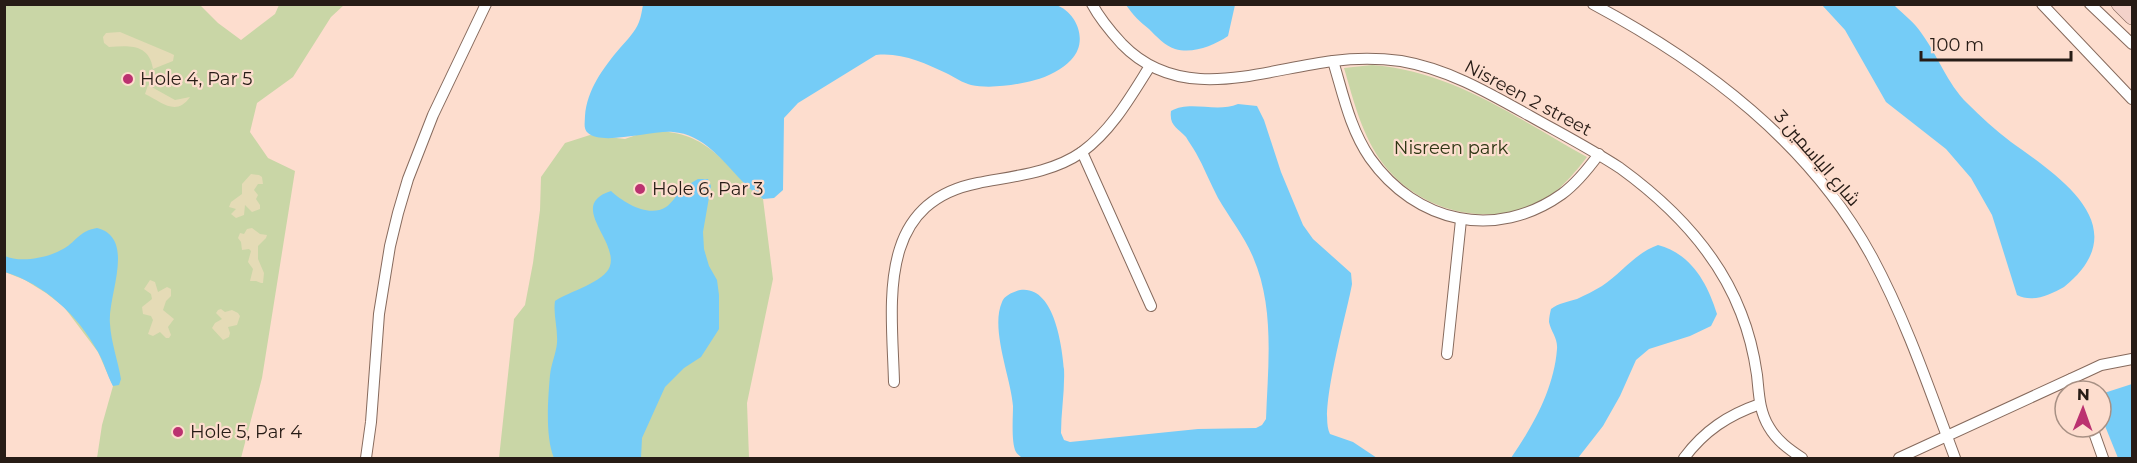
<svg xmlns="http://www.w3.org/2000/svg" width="2137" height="463" viewBox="0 0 2137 463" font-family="Montserrat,Cairo,sans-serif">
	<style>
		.green { fill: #c9d6a6 }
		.sand { fill: #e5dbb6 }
		.water { fill: #75ccf7 }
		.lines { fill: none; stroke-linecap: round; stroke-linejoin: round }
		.street-casing { stroke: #866a5d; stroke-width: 12 }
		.secondary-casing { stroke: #866a5d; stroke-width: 16 }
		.street { stroke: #fff; stroke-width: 10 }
		.secondary { stroke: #f3d2ca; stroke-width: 15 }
		.poi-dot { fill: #bb3270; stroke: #fdddce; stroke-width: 2 }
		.labels { text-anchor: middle; stroke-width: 4.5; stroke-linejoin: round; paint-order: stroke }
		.poi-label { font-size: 18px; fill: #271c16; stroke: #fdddce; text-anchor: start }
		.street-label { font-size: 18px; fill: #271c16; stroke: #fdddce }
		.park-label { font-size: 18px; fill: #2d3513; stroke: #fdddce }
	</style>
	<rect width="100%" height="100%" fill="#fdddce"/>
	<g class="green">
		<polygon points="5,5 200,5 218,23 241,40 275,14 279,5 344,5 331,17 293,77 257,103 250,132 268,158 295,171 262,378 241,458 97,458 102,425 113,386 98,352 64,307 46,293 25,280 5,272"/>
		<path d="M1372 65C1453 71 1518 119 1587 157 1571 178 1551 201 1524 209 1473 224 1417 207 1384 165 1362 136 1354 102 1344 68Z"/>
		<path d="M659 131C713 134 725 168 763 199L773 279 747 403 749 458H499L514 319 525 305 533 263 540 210 541 177 565 143 590 135 625 139 639 134Z"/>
	</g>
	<g class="sand">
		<path d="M120 32 170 53 174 55 173 61 153 69C149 43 128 46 109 47L104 43 103 37 106 33Z"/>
		<path d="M148 85 175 100 190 97C176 117 162 102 145 94Z"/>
		<polygon points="251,174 259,175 262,177 263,184 258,184 254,190 258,195 256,199 260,205 260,209 252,212 245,205 244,215 236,218 231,214 236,209 229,207 231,202 242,194 242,184"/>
		<polygon points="252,228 260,234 267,235 266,238 258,246 258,259 264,273 263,283 261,283 256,281 250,281 253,269 248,262 251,251 249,249 242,250 241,242 238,238 240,233 244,234 247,229"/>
		<polygon points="150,280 155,282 158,292 167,287 171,289 171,296 166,301 163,310 174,319 168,327 171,335 169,338 166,338 160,332 153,336 148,334 153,320 151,316 143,314 142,307 152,299 151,294 144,289"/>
		<polygon points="221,309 225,312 232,310 238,313 240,316 237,325 228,327 230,333 229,337 223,340 212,328 215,323 222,319 216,313 218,310"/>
	</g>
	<g class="water">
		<path d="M643 5H1056C1077 12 1089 42 1071 60 1063 69 1047 77 1035 80 1017 85 990 89 971 85 963 83 954 77 946 73 925 63 901 52 876 55L798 103 784 118 783 190 774 198 763 199C756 193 748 188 742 181 723 161 703 134 673 132 653 130 602 146 588 133 583 129 585 122 585 116 587 90 603 68 620 48 627 40 635 32 639 22 641 17 642 10 643 5Z"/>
		<path d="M1126 5H1235L1228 36C1213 46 1193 54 1175 49 1165 46 1156 36 1149 29 1140 22 1133 15 1126 5Z"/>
		<path d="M1822 5H1894C1903 14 1915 23 1922 34 1938 56 1947 83 1967 103 1981 117 1995 130 2011 142 2062 178 2137 228 2064 287 2050 295 2032 303 2017 295L1992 215 1971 178 1946 149 1886 102 1845 30Z"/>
		<path d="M1238 104 1257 106 1264 120 1281 172 1303 225 1313 239 1351 273 1352 284C1347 313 1318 413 1330 434L1353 442 1377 458H1022C1020 456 1017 454 1016 452 1011 443 1013 417 1013 406 1011 378 990 329 1002 302 1004 296 1013 292 1020 290 1054 285 1062 345 1064 369 1065 390 1061 412 1061 433L1064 440 1070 442 1198 429 1256 428 1262 425 1266 419C1268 365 1275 308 1253 257 1244 236 1229 217 1218 198 1210 183 1204 167 1196 153 1193 148 1189 142 1186 137 1178 128 1169 126 1171 111 1190 100 1216 113 1238 104Z"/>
		<path d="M698 179H708L711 186 703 232 704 249 709 266 717 280 719 295V329L701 357 684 368 665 387 642 438 641 458H554C545 437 548 398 550 375 551 364 556 354 557 343 558 328 553 315 555 301 568 292 605 282 610 266 618 240 567 205 611 191 624 203 649 218 666 207 671 204 675 197 679 193 684 187 691 183 698 179Z"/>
		<path d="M97 228C137 238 107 296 110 324 111 342 118 361 121 379L119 385 113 386C107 375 104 362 98 352 78 315 44 284 5 272V256C20 263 47 258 61 250 76 243 78 231 97 228Z"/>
		<path d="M1658 245C1691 254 1707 282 1717 314L1711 326 1690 336 1649 349 1636 360 1620 396 1603 426 1578 458H1511C1533 426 1554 389 1557 349 1558 338 1551 332 1549 322 1549 318 1550 313 1551 309 1559 303 1567 302 1577 299 1585 295 1594 291 1602 286 1622 273 1635 253 1658 245Z"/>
		<polygon points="2132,384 2132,458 2118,458 2101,416 2101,394"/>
	</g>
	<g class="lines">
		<g class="street-casing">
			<g id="street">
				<path d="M1092 4C1100 19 1111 32 1122 44 1181 105 1261 70 1333 61 1355 58 1379 58 1401 61 1448 69 1489 93 1530 116 1560 133 1591 149 1620 168 1671 205 1718 253 1741 313 1749 333 1754 354 1757 375 1759 393 1759 411 1769 427 1777 441 1790 450 1802 458"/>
				<path d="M1593 4C1705 64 1810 143 1872 257 1906 320 1930 391 1955 458"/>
				<polyline points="2042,4 2132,99"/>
				<polyline points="2090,4 2132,44"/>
				<path d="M1333 61C1343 94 1350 129 1370 158 1416 223 1496 241 1562 194 1577 183 1588 169 1599 154"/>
				<polyline points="1082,152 1151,306"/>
				<polyline points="1447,354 1461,220"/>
				<polyline points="2071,379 2076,391"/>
				<path d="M894 382C892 304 875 203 978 183 1014 176 1052 173 1082 152 1112 130 1131 96 1150 66"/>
				<polyline points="2092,427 2103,458"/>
				<polyline points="366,458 371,422 379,314 390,246 398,213 408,179 433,115 486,4"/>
				<path d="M1684 458C1704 431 1728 415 1760 404"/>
				<polyline points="1899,458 2086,372 2101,365 2132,359"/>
			</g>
		</g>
		<g class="secondary-casing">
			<polyline id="secondary" points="2119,4 2132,17"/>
		</g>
		<use href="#street" class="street"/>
		<use href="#secondary" class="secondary"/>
	</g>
	<g class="poi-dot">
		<circle cx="128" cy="79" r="6"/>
		<circle cx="640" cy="189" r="6"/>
		<circle cx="178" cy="432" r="6"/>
	</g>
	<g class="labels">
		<g class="poi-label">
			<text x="140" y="85">Hole 4, Par 5</text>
			<text x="652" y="195">Hole 6, Par 3</text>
			<text x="190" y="438">Hole 5, Par 4</text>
		</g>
		<g class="street-label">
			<text transform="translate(1528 98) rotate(28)" y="6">Nisreen 2 street</text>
			<text transform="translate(1817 158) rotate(49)" y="6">شارع الياسمين 3</text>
		</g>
		<g class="park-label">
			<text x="1451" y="154">Nisreen park</text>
		</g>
	</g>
	<rect width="2137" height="463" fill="none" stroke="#271c16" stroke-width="12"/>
	<g transform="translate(2083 409) rotate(1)"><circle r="28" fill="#fdddce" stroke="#a79084" stroke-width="1.5"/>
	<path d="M0-4.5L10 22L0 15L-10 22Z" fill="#bb3270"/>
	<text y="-9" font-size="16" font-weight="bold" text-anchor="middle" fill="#271c16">N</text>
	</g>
	<path d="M1921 51v9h150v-9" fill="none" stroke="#271c16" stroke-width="3"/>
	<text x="1930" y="51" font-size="18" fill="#271c16" stroke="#fdddce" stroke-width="4.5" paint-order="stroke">100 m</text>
</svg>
